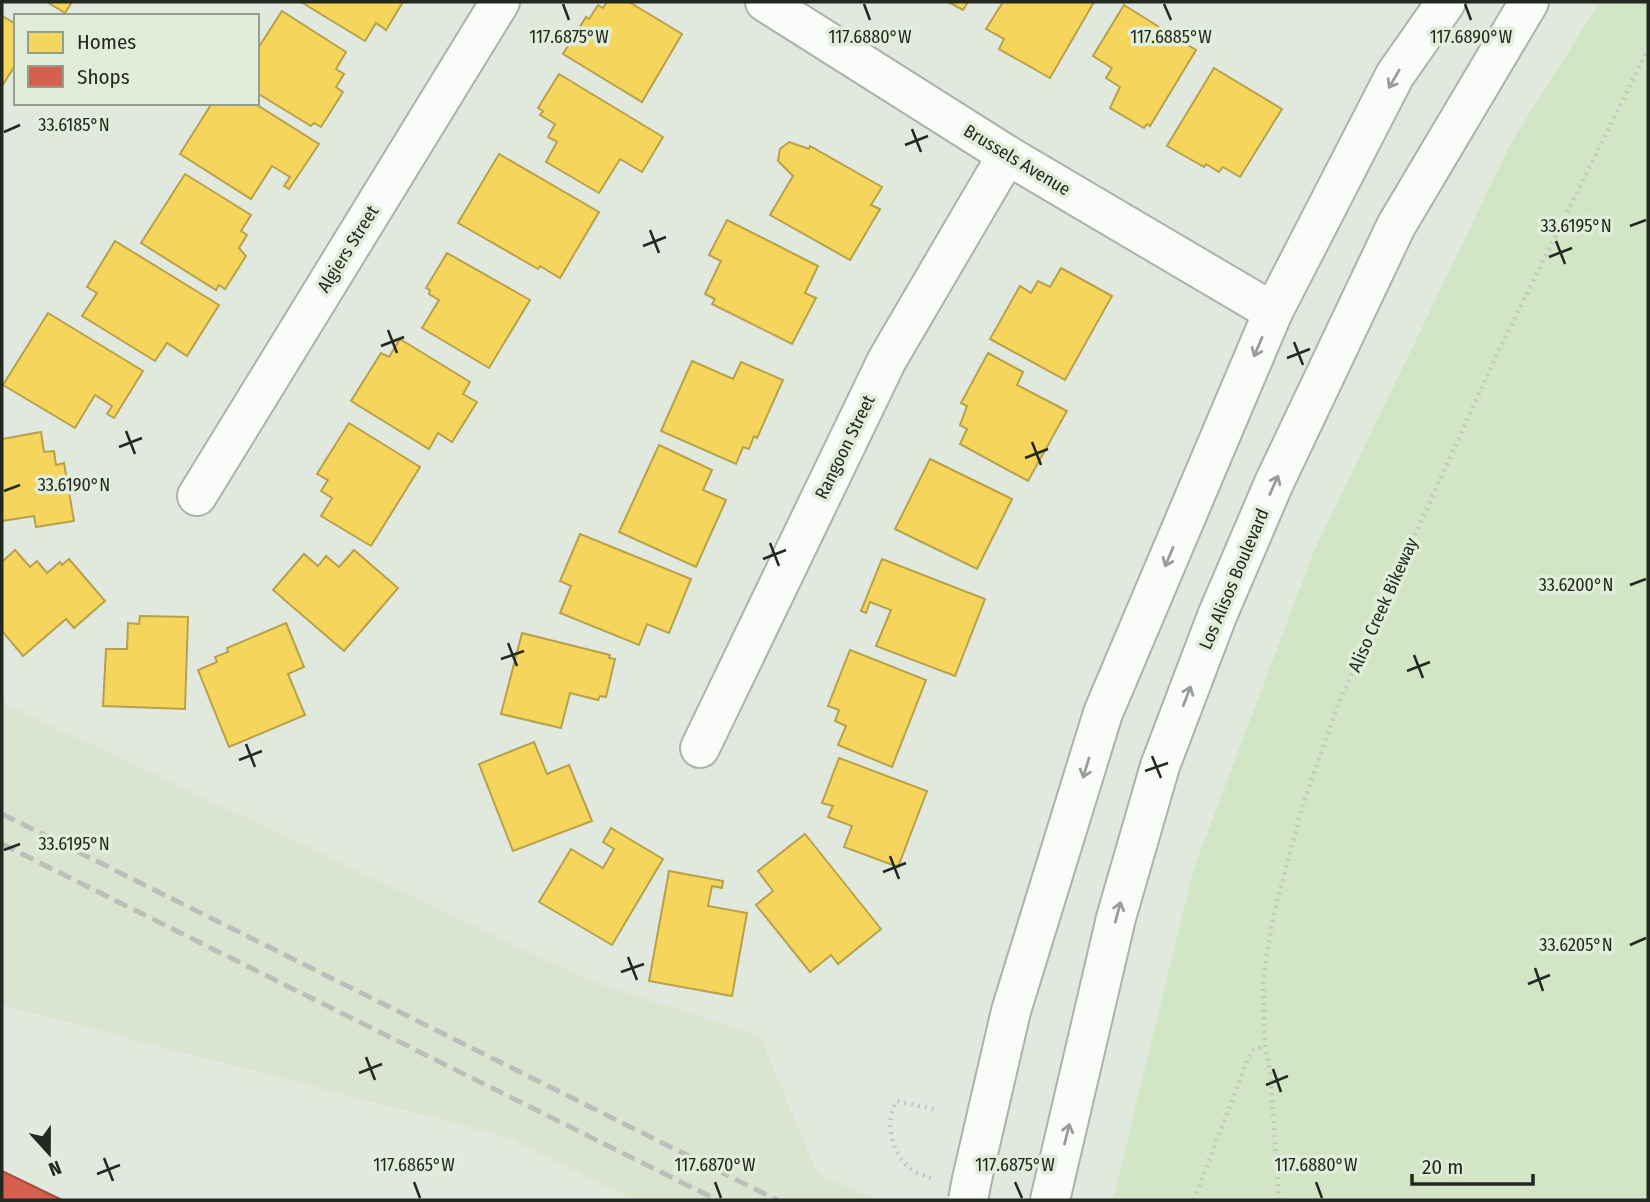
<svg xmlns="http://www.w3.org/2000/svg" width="1650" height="1202" viewBox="0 0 1650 1202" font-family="'Fira Sans Condensed',sans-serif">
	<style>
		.built { fill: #d9e5d1 }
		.green { fill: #d2e6c6 }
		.homes { fill: #f6d55c; stroke: #b7a14a; stroke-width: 2 }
		.shops { fill: #d6604d; stroke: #a04f40; stroke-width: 2 }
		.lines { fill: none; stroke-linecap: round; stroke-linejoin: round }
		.minor-casing { stroke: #acb2a9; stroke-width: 42 }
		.secondary-casing { stroke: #acb2a9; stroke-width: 42 }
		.path { stroke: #c3c6c2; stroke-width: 4.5; stroke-dasharray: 2 5; stroke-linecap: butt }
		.minor { stroke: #fafcfa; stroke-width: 38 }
		.secondary { stroke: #fafcfa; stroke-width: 38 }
		.rail { stroke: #bcbeba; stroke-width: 5; stroke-dasharray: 14 7; stroke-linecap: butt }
		.secondary-bridge-casing { stroke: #acb2a9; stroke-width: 42; stroke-linecap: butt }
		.secondary-bridge { stroke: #fafcfa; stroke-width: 38 }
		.oneway { stroke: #999d98 }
		.ticks { fill: none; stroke: #232820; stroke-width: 2.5 }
		.labels { text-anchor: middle; stroke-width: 7; stroke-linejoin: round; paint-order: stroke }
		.street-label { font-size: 18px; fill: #232820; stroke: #e0edd8 }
		.ticks-label { font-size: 18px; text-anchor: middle; fill: #232820; stroke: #e0edd8; stroke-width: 7; stroke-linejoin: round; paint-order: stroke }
	</style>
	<rect width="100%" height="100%" fill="#e1e8dd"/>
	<polygon class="built" points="2,702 590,981 760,1036 817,1173 877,1200 634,1200 507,1137 2,1005"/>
	<polygon class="green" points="1600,2 1648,2 1648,1200 1113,1200 1193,871 1314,551 1512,141"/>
	<g class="homes">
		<polygon points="47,2 72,2 65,13"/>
		<polygon points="301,2 403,2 386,30 376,23 365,41"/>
		<polygon points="607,2 629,2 682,34 642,102 563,54 586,17 589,19 598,5 603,8"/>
		<polygon points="948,2 968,2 963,10"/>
		<polygon points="1003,2 1094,2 1050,78 999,49 1004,39 986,29"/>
		<polygon points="1124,5 1196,50 1150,126 1147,124 1144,128 1110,108 1120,87 1106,78 1112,68 1093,56"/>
		<polygon points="282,11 346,52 336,69 344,74 336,87 343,92 321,127 314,123 311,126 257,93 257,50"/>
		<polygon points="2,16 16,24 16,64 2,86"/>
		<polygon points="1214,68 1282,109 1240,177 1223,167 1219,172 1206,164 1204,167 1167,146"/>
		<polygon points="559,74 663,137 642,172 620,159 599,193 546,162 557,142 548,137 555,124 540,115 543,111 538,108"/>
		<polygon points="212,103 254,103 319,144 289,189 284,186 290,177 272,166 251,199 180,154"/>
		<polygon points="789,142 809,149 810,146 882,187 871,205 880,209 850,260 770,215 793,176 778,161 780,149"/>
		<polygon points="499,154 599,212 560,278 540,266 538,269 458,223"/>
		<polygon points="185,174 251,215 241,231 247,235 239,248 246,256 225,289 219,285 216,290 141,243"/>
		<polygon points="727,220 818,266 805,293 816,298 792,344 712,304 715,299 705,294 721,261 709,255"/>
		<polygon points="115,241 219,305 187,356 167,343 155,361 82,316 97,293 87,287"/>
		<polygon points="447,253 530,300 489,368 422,328 439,300 429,294 430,290 426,288"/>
		<polygon points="1061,268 1112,296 1065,380 990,339 1020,286 1031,293 1038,281 1050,287"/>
		<polygon points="48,313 143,371 114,418 107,414 112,406 95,395 75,428 3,385"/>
		<polygon points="400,339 470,382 463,394 477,402 452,442 438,433 429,449 351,401 381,353 389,357"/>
		<polygon points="988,353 1023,372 1017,385 1067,411 1028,481 960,444 967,429 960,425 967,406 961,403"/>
		<polygon points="692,361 733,379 741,362 783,380 757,438 754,436 749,449 743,447 736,464 661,431"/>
		<polygon points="349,423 420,467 371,546 321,516 332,498 321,491 328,480 317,474"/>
		<polygon points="41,432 44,452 54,451 56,465 64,463 74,521 36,527 34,516 2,521 2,439"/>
		<polygon points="659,445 712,470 703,490 726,500 696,567 619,532"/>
		<polygon points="930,459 1012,499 977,569 895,529"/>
		<polygon points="580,534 691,579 669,633 647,624 639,645 560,613 571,586 560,581"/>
		<polygon points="15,550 30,567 37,561 47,573 60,562 62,565 69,559 105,601 74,628 66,619 23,656 2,631 2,562"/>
		<polygon points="354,550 398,588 344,651 273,590 304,554 318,566 326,556 339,567"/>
		<polygon points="882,559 985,599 955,676 876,646 891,610 870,602 866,613 861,611"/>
		<polygon points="140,616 188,617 185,709 103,706 106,649 127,649 128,623 139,624"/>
		<polygon points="286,623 304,667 288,674 305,715 229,747 198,670 217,662 215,657 228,652 227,648"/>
		<polygon points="522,633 610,655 609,658 615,659 606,697 600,696 598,700 570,693 561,728 501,714"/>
		<polygon points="850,650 926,680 892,767 838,745 846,726 835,721 839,710 828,706"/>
		<polygon points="534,742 547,774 569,765 592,821 513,851 479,764"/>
		<polygon points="839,758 927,791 898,867 844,847 852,826 828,817 833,806 822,803"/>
		<polygon points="611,828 663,859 612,945 539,902 571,849 603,868 614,849 603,842"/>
		<polygon points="805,834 881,929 838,964 831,955 810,972 756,905 773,891 758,871"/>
		<polygon points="669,871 723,881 722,888 712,886 708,906 747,913 732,996 649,981"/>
	</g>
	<polygon class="shops" points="2,1171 62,1200 2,1200"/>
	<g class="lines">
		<g class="minor-casing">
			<g id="minor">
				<polyline points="765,2 1007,155 1273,312"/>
				<polyline points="197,496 500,2"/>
				<polyline points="700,748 887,360 1007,155"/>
			</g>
		</g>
		<g class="secondary-casing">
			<g id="secondary">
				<polyline points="972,1179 1011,1011 1103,713 1273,312 1395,75 1446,2"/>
				<polyline points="1050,1200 1116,918 1160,766 1217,616 1274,483 1396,226 1529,2"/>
			</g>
		</g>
		<g class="path">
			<path d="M931 1178C924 1175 915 1173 910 1168 891 1154 884 1119 897 1101L938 1110"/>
			<polyline points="1194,1200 1251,1051 1265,1046"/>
			<polyline points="1279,1200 1270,1070 1265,1046 1263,979 1273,917 1302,808 1338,704 1497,354 1648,49"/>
		</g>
		<use href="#minor" class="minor"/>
		<use href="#secondary" class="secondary"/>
		<g class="rail">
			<polyline points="2,814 777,1200"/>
			<polyline points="2,844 717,1200"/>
		</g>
		<g class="secondary-bridge-casing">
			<polyline id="secondary-bridge" points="968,1200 972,1179"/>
		</g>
		<use href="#secondary-bridge" class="secondary-bridge"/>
	</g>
	<defs><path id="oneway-shaft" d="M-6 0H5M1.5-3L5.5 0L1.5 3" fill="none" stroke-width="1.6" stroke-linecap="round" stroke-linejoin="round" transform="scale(1.75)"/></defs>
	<g class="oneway">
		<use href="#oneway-shaft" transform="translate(1394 79) rotate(120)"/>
		<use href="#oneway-shaft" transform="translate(1258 347) rotate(113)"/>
		<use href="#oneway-shaft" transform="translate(1274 485) rotate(-66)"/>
		<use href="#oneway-shaft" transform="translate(1169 557) rotate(113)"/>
		<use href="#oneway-shaft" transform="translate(1187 696) rotate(-69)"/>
		<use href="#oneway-shaft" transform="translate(1086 768) rotate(107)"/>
		<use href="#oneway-shaft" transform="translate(1118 912) rotate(-75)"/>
		<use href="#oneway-shaft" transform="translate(1067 1134) rotate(-76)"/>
	</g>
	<path class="ticks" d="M563 4 569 20M864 4 870 20M1164 4 1171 20M1465 4 1471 20M912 129 921 152M4 132 20 125M905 145 928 136M1630 226 1646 220M650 230 659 253M1556 241 1565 264M643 246 666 237M1549 257 1572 248M388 330 397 353M1294 342 1303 365M381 346 404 337M1287 358 1310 349M126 431 135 454M1032 442 1041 465M119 447 142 438M1025 458 1048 449M4 491 20 485M770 543 779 566M763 559 786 550M1630 585 1646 579M508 643 517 666M1414 655 1423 678M501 659 524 651M1407 671 1430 662M246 744 255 767M1152 756 1161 778M239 760 262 751M1145 771 1168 763M4 850 20 844M890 856 899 879M883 872 906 863M1630 945 1646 938M628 957 637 980M1535 968 1543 991M621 972 644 964M1528 984 1550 975M366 1057 375 1080M1273 1069 1281 1092M359 1073 382 1064M1266 1085 1288 1076M104 1158 113 1181M97 1174 120 1165M414 1182 420 1198M715 1182 721 1198M1015 1182 1022 1198M1316 1182 1322 1198"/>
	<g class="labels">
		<g class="street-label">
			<text transform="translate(1017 160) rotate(31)" y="6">Brussels Avenue</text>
			<text transform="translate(348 249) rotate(-58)" y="6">Algiers Street</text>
			<text transform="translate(845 447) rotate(-64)" y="6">Rangoon Street</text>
			<text transform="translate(1234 579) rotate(-67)" y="6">Los Alisos Boulevard</text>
			<text transform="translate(1383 605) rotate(-66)" y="6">Aliso Creek Bikeway</text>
		</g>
	</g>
	<g class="ticks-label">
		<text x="1171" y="43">117.6885°W</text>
		<text x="1471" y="43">117.6890°W</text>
		<text x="569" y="43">117.6875°W</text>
		<text x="870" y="43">117.6880°W</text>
		<text x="74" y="131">33.6185°N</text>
		<text x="1576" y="232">33.6195°N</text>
		<text x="74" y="491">33.6190°N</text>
		<text x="1576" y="591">33.6200°N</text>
		<text x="74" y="850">33.6195°N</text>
		<text x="1576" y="951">33.6205°N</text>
		<text x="414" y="1171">117.6865°W</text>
		<text x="715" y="1171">117.6870°W</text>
		<text x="1015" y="1171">117.6875°W</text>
		<text x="1316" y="1171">117.6880°W</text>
	</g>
	<rect width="1650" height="1202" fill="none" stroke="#232820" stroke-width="7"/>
	<rect x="14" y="14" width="245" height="91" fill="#e0edd8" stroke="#949e8e" stroke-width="2"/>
	<rect x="28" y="32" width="35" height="21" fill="#f6d55c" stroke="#949e8e" stroke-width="2"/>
	<text x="77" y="49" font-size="21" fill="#232820">Homes</text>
	<rect x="28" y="66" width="35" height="21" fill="#d6604d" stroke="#949e8e" stroke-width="2"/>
	<text x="77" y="84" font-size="21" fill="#232820">Shops</text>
	<g transform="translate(49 1153) rotate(159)" stroke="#e0edd8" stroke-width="5" paint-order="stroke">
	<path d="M0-5L12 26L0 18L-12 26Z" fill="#232820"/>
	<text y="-10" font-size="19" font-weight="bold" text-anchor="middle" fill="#232820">N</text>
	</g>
	<path d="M1412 1174v10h121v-10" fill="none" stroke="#232820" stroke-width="3.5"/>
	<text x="1422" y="1174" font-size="21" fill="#232820" stroke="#e0edd8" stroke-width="5" paint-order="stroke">20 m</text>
</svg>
